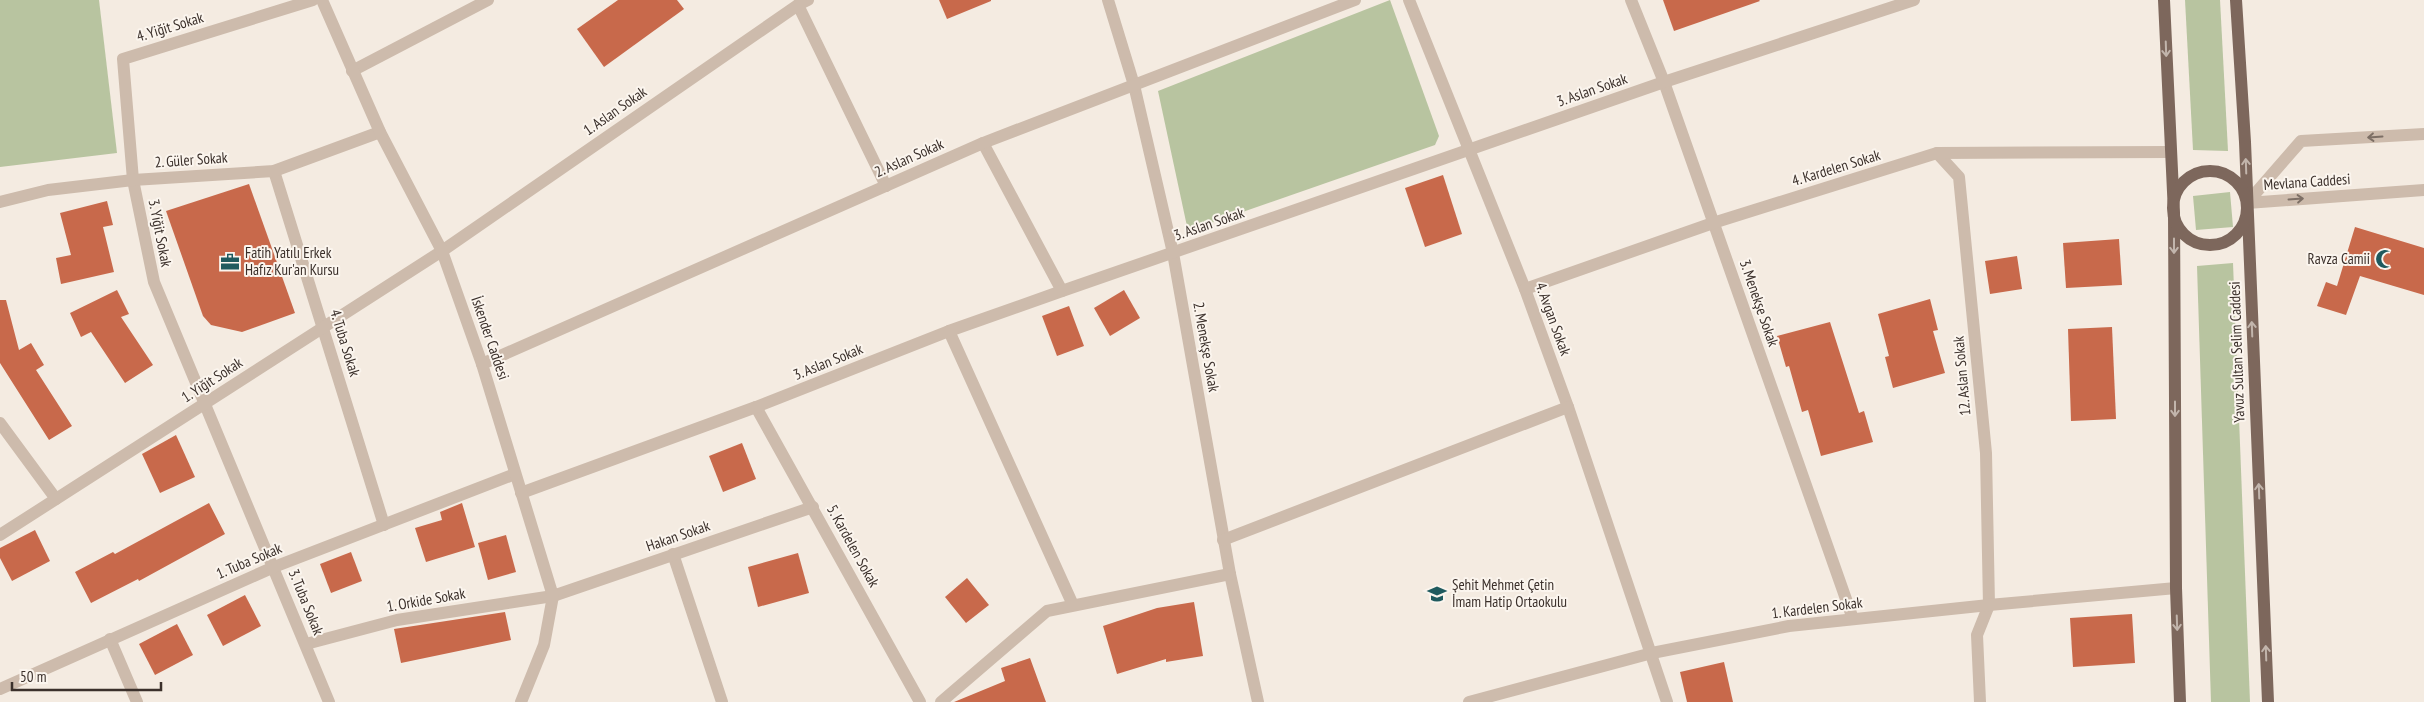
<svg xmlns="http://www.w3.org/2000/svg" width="2424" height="702" viewBox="0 0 2424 702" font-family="'PT Sans Narrow',sans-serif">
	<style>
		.green { fill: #b8c4a0 }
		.building { fill: #c8694b }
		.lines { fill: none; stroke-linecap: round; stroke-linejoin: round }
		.minor { stroke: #cdbbac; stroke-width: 12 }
		.tertiary { stroke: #cdbbac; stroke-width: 12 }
		.primary { stroke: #7d675c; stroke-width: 12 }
		.oneway { stroke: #c2b5ac }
		.oneway2 { stroke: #7d6f65 }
		.labels { text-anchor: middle; stroke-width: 4; stroke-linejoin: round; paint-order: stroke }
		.street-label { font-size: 15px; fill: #3b302b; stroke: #fbf5ee }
		.poi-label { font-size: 15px; fill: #3b302b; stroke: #fbf5ee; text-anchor: start }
	</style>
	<rect width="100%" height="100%" fill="#f4ebe1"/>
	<g class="green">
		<polygon points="0,0 99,0 117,153 0,167"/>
		<polygon points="1390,0 1439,136 1435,145 1188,231 1158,91"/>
		<polygon points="2185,0 2220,0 2228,151 2193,150"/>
		<polygon points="2230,192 2233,227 2196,230 2193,196"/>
		<polygon points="2233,263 2250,702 2211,702 2197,266"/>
	</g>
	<g class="building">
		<polygon points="618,0 677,0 684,9 604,67 577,29"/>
		<polygon points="939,0 991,0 991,1 947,19"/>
		<polygon points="1663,0 1759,0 1760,1 1674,31"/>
		<polygon points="1443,175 1462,234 1425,247 1405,188"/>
		<polygon points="249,184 295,313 242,332 211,325 203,316 166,211"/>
		<polygon points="107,201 113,225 103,227 114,272 61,284 56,258 71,255 60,213"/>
		<polygon points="2355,227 2424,248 2424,295 2360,276 2346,315 2317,306 2326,282 2337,286"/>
		<polygon points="2119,239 2122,285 2066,288 2063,243"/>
		<polygon points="2017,256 2022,289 1990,294 1985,261"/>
		<polygon points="117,290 129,314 121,317 153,365 125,383 91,332 81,337 70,313"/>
		<polygon points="1124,290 1140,318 1110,336 1094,308"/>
		<polygon points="1930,299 1938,330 1933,331 1945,373 1893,388 1885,357 1889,356 1878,314"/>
		<polygon points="0,300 6,300 19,350 31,343 44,365 36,370 72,426 49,440 0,363"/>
		<polygon points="1069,306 1084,346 1057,356 1042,316"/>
		<polygon points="1830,322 1859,413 1864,411 1873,442 1821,456 1808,410 1802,412 1789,366 1786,367 1777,336"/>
		<polygon points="2112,327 2116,419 2071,421 2068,329"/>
		<polygon points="176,435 195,477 160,493 142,454"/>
		<polygon points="742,443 756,479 723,492 709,456"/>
		<polygon points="209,503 225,534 139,581 138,579 91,603 75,572 113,552 115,554"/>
		<polygon points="462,503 475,547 426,562 415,528 442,520 440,512"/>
		<polygon points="35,530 50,561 12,581 0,558 0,548"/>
		<polygon points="506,535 516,572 488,580 478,543"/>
		<polygon points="351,552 362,581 331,593 320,564"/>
		<polygon points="798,553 809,593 758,607 748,567"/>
		<polygon points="967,578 989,605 966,623 945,597"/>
		<polygon points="245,595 261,626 223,646 207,615"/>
		<polygon points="1194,602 1203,656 1166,662 1166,659 1117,674 1103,626 1157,608"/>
		<polygon points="505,612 511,640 401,663 394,629"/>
		<polygon points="2132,614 2135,663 2073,667 2070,618"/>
		<polygon points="177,624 193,655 155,675 139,644"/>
		<polygon points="1030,658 1046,702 954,702 1005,681 1001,668"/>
		<polygon points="1724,662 1733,702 1687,702 1680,672"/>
	</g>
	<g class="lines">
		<g class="minor">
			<polyline points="313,0 123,59 133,180 154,282 329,702"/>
			<polyline points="1108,0 1134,85 1173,253 1230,574 1258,702"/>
			<polyline points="1409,0 1525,289 1568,407 1667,702"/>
			<polyline points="1631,0 1664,82 1853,619"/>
			<polyline points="798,5 886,186"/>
			<polyline points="352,71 488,0"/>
			<polyline points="983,143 1062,291"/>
			<polyline points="1937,153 1959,177 1986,453 1989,605 1977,635 1980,702"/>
			<polyline points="274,171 384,525"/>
			<polyline points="0,202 48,190 133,180 274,171 380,132"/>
			<polyline points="2247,203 2301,141 2424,134"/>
			<polyline points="2247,203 2424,190"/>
			<polyline points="1525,289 1713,223 1937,153 2170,152"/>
			<polyline points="949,331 1073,605"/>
			<polyline points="482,364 983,143 1355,0"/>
			<polyline points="756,407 920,702"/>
			<polyline points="0,423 56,499"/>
			<polyline points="521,493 756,407 949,331 1062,291 1664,82 1914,0"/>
			<polyline points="0,535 442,251 798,5 808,0"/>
			<polyline points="1223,540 1568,407"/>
			<polyline points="673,554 722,702"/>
			<polyline points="110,639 137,702"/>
			<polyline points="306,644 397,620 553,596 813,507"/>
			<polyline points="0,689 274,567 515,474"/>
			<polyline points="941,702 1047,611 1230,574"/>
			<polyline points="1469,702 1652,653 1789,626 1989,605 2176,588"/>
		</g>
		<polyline class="tertiary" points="322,0 380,132 442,251 482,364 553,596 544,645 521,702"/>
		<g class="primary">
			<polyline points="2164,0 2174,213 2176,588 2180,702"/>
			<polyline points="2236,0 2245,142 2268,702"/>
			<circle cx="2210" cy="208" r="37"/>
		</g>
	</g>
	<defs><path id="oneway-shaft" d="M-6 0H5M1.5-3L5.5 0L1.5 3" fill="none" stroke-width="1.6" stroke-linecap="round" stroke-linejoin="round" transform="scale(1.25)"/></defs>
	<g class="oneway">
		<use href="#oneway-shaft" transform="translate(2166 49) rotate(88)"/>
		<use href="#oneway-shaft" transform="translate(2246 166) rotate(-92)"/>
		<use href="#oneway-shaft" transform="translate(2174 246) rotate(90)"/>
		<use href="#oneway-shaft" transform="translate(2252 329) rotate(-92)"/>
		<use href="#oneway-shaft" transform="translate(2175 409) rotate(90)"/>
		<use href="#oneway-shaft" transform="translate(2259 491) rotate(-92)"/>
		<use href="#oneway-shaft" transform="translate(2177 623) rotate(88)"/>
		<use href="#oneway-shaft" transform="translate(2266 653) rotate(-92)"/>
	</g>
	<g class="oneway2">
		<use href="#oneway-shaft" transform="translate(2375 137) rotate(176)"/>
		<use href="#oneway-shaft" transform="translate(2296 199) rotate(-4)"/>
	</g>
	<defs>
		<g id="mosque-bare" transform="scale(1.5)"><path d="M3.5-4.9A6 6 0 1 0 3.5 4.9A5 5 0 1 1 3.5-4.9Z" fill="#1f5a5e" stroke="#fbf5ee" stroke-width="2.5" paint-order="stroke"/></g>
		<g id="office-bare" transform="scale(1.5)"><path d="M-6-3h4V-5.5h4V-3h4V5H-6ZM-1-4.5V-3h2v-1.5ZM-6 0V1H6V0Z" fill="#1f5a5e" stroke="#fbf5ee" stroke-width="2.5" paint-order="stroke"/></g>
		<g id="school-bare" transform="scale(1.5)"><path d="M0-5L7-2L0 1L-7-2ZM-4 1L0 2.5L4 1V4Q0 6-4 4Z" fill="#1f5a5e" stroke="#fbf5ee" stroke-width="2.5" paint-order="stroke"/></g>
	</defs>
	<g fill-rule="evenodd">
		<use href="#mosque-bare" x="2385" y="259"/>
		<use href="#office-bare" x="230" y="262"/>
		<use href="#school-bare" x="1437" y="594"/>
	</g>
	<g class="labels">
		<g class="street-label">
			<text transform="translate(170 27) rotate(-17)" y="5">4. Yiğit Sokak</text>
			<text transform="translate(1592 90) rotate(-19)" y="5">3. Aslan Sokak</text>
			<text transform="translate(615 111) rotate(-35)" y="5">1. Aslan Sokak</text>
			<text transform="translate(909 158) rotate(-24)" y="5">2. Aslan Sokak</text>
			<text transform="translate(191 160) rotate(-4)" y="5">2. Güler Sokak</text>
			<text transform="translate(1836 168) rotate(-17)" y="5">4. Kardelen Sokak</text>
			<text transform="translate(2307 182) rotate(-4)" y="5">Mevlana Caddesi</text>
			<text transform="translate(1209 224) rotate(-19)" y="5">3. Aslan Sokak</text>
			<text transform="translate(160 233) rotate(79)" y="5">3. Yiğit Sokak</text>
			<text transform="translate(1759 303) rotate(71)" y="5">3. Menekşe Sokak</text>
			<text transform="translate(1553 319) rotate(70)" y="5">4. Avgan Sokak</text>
			<text transform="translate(490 338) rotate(71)" y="5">İskender Caddesi</text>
			<text transform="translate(345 343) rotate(73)" y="5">4. Tuba Sokak</text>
			<text transform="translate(1206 347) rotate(80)" y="5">2. Menekşe Sokak</text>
			<text transform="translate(2237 352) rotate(-92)" y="5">Yavuz Sultan Selim Caddesi</text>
			<text transform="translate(828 362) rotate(-22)" y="5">3. Aslan Sokak</text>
			<text transform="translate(1962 376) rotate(-95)" y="5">12. Aslan Sokak</text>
			<text transform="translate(212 380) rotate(-33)" y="5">1. Yiğit Sokak</text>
			<text transform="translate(678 536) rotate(-19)" y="5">Hakan Sokak</text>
			<text transform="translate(853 546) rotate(61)" y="5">5. Kardelen Sokak</text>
			<text transform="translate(249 561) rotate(-23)" y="5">1. Tuba Sokak</text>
			<text transform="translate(426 600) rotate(-10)" y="5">1. Orkide Sokak</text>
			<text transform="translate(306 602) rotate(68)" y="5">3. Tuba Sokak</text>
			<text transform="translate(1817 608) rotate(-7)" y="5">1. Kardelen Sokak</text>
		</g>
		<g class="poi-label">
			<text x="245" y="258">Fatih Yatılı Erkek<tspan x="245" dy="17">Hafız Kur'an Kursu</tspan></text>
			<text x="2370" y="264" text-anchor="end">Ravza Camii</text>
			<text x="1452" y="590">Şehit Mehmet Çetin<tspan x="1452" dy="17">İmam Hatip Ortaokulu</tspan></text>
		</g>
	</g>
	<path d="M12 682v8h149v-8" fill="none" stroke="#3b302b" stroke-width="2.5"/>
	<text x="20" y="682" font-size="15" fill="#3b302b" stroke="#fbf5ee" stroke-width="4" paint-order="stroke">50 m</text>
</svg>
